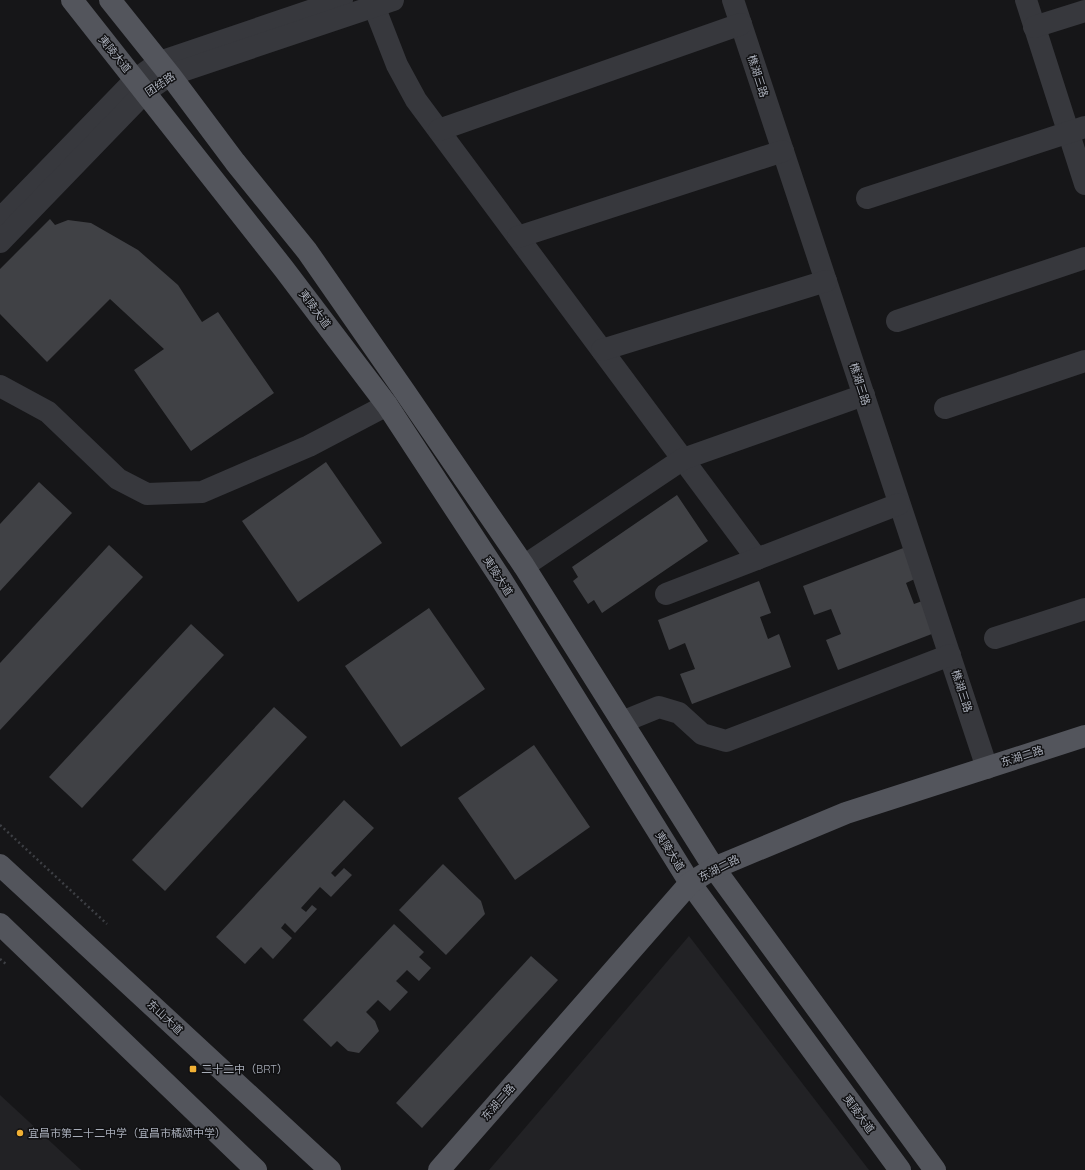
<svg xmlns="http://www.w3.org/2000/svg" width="1085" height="1170" viewBox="0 0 1085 1170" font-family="Quicksand,'Noto Sans SC',sans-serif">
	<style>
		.built { fill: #222225 }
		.building { fill: #404145 }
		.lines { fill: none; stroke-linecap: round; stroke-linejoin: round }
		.path { stroke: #3d3f44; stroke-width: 2.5; stroke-dasharray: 2 3; stroke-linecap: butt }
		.minor { stroke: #37383d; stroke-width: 22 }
		.major { stroke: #53555c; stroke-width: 22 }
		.poi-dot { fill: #f2b134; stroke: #111113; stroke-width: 1.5 }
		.labels { text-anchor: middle; stroke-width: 3; stroke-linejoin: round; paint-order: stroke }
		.street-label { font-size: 11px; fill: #a8adb8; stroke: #111113 }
		.poi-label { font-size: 11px; fill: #a8adb8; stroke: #111113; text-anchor: start }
	</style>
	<rect width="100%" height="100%" fill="#161618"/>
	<g class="built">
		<polygon points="689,936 869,1170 489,1170"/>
		<polygon points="0,1095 81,1170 0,1170"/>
	</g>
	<g class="building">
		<polygon points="50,219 55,225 68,220 91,223 138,250 178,285 202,322 218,312 274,393 191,451 134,370 164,349 110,299 47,362 0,314 0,269"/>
		<polygon points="326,462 382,543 298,602 242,521"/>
		<polygon points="39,482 72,513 0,591 0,524"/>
		<polygon points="677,495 708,541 602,613 594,600 588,604 573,581 578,577 572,567"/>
		<polygon points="109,545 143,577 0,730 0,663"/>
		<polygon points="906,547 917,578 906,583 914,604 925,600 937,632 838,670 826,640 841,634 831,609 814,615 803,586"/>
		<polygon points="759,581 771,613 760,617 768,639 779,634 791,667 692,704 680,674 695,669 685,643 669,650 658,620"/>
		<polygon points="429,608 485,689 401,747 345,666"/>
		<polygon points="191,624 224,655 82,808 49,777"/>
		<polygon points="274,707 307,737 165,891 132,860"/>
		<polygon points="534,745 590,827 515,880 458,798"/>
		<polygon points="344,800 374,828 331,873 335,877 344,868 352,875 331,897 320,887 301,908 306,912 312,905 317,909 295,933 285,923 281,928 292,938 273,959 261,947 245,964 216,937"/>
		<polygon points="443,864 481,901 485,914 446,955 399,910"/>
		<polygon points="394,924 424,952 419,957 431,968 419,981 407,970 396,981 408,992 390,1011 378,1000 366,1012 375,1021 379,1031 359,1053 348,1051 337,1041 331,1047 303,1020"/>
		<polygon points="531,956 558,980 422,1128 396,1103"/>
	</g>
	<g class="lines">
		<g class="path">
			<polyline points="0,825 107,924"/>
			<polyline points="0,959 6,964"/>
		</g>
		<g class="minor">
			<polyline points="733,0 987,768"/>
			<polyline points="1026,0 1085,184"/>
			<polyline points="374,6 397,65 416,100 757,559"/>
			<polyline points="1034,27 1085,11"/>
			<polyline points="439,130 741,24"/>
			<polyline points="867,198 1085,127"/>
			<polyline points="0,219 135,80 160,62 342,0"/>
			<polyline points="518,237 783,151"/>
			<polyline points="0,242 145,92 170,75 393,0"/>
			<polyline points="897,321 1085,258"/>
			<polyline points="602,350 826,281"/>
			<polyline points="0,386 48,412 118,479 147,494 202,492 309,446 387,405"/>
			<polyline points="945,408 1085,361"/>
			<polyline points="524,566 683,459 864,395"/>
			<polyline points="666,594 899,504"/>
			<polyline points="995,638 1085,609"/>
			<polyline points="622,722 659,707 679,713 702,734 726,741 950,655"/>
		</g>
		<g class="major">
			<polyline points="72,0 284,269 387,405 501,579 690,883 900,1170"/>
			<polyline points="110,0 170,75 235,162 307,251 405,392 524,566 714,868 935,1170"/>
			<polyline points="0,865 330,1170"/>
			<polyline points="0,924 256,1170"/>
			<polyline points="439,1170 690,883 714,868 846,813 1085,736"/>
		</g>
	</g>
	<g class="poi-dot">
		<rect x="189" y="1065" width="8" height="8" rx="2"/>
		<circle cx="20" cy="1133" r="4"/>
	</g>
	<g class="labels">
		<g class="street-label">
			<text transform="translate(115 54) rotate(51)" y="4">夷陵大道</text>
			<text transform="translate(758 76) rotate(72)" y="4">樵湖三路</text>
			<text transform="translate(160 84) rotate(-34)" y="4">团结路</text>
			<text transform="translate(315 309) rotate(53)" y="4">夷陵大道</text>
			<text transform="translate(860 384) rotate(72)" y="4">樵湖三路</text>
			<text transform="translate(498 576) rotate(57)" y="4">夷陵大道</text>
			<text transform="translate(962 691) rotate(72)" y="4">樵湖三路</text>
			<text transform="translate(1022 756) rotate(-18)" y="4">东湖二路</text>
			<text transform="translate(670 851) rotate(58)" y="4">夷陵大道</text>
			<text transform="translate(719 868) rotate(-27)" y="4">东湖二路</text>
			<text transform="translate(165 1017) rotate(43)" y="4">东山大道</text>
			<text transform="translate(498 1102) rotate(-49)" y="4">东湖二路</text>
			<text transform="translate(859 1114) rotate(54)" y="4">夷陵大道</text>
		</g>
		<g class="poi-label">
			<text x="201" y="1073">二十二中（BRT）</text>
			<text x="28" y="1137">宜昌市第二十二中学（宜昌市橘颂中学）</text>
		</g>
	</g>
</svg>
